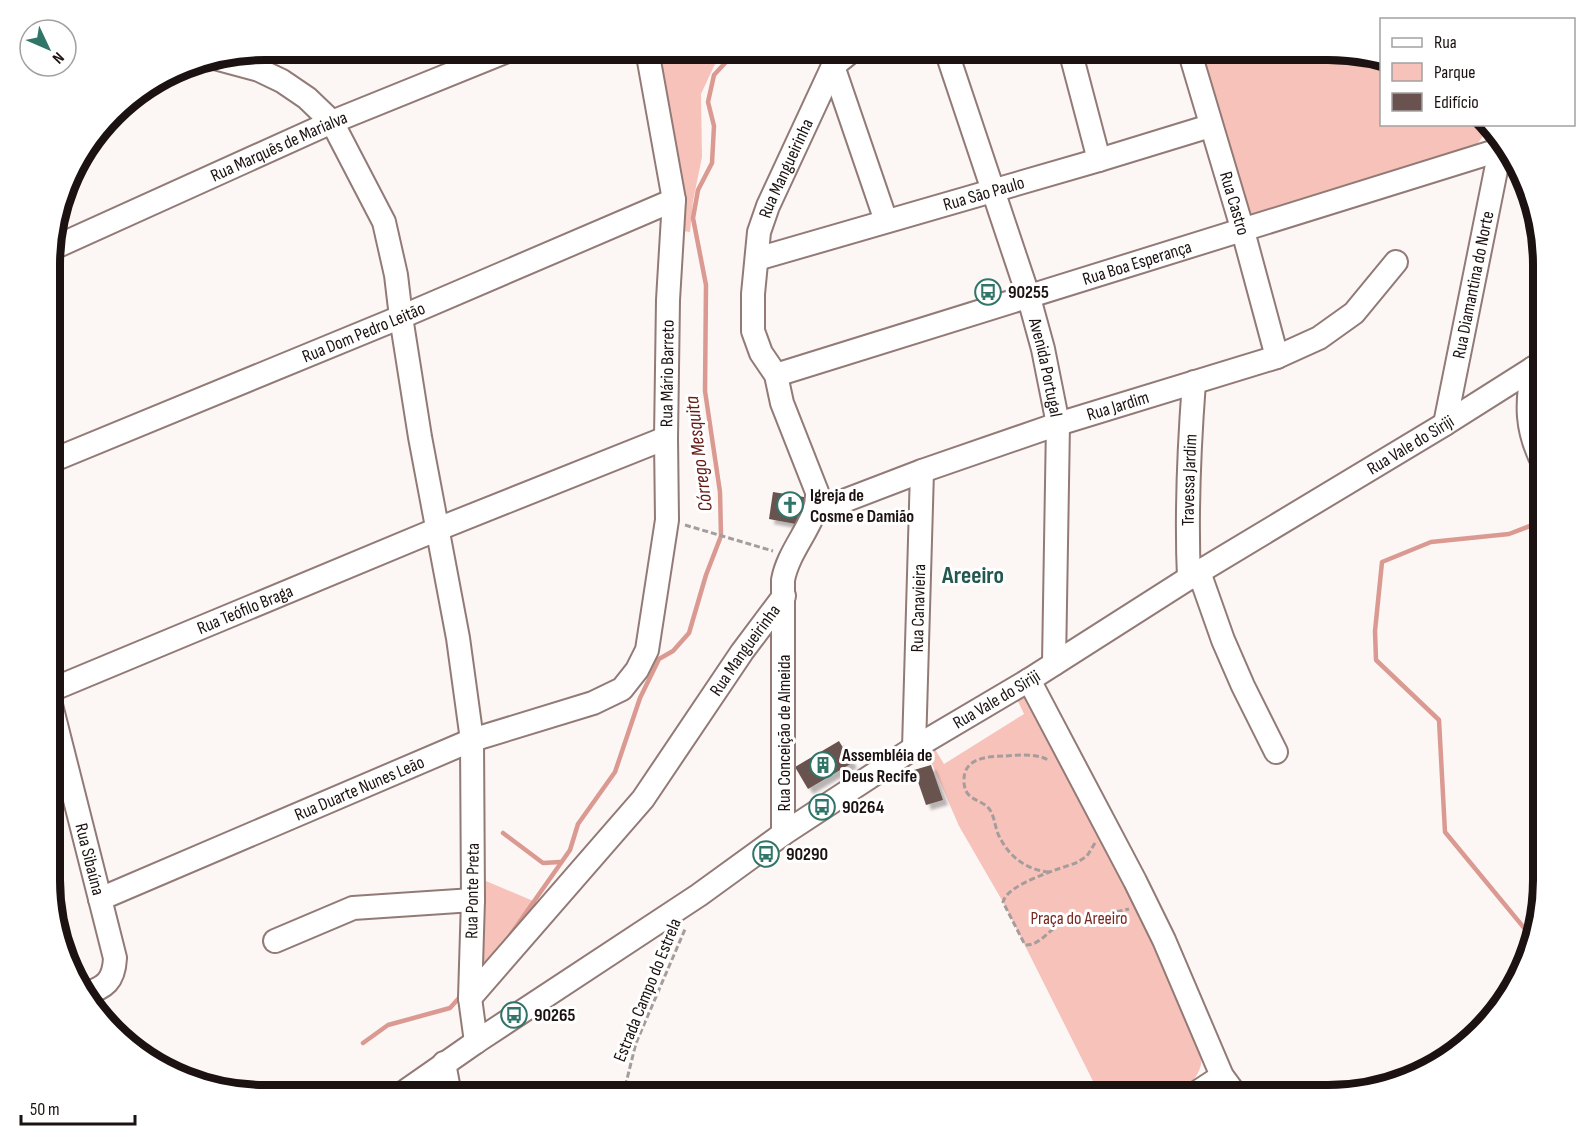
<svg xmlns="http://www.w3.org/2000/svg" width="1593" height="1145" viewBox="0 0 1593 1145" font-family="'Sofia Sans Condensed',sans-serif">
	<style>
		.green { fill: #f7c2b9 }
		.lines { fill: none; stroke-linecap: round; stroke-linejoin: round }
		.stream { stroke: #da9a91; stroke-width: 4.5 }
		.building { fill: #69524f; filter: url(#shadow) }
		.minor-casing { stroke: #927a76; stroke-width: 26 }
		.path { stroke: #a59d9c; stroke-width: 3; stroke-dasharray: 6 3; stroke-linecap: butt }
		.minor { stroke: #fff; stroke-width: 22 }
		.labels { text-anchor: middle; stroke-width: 6; stroke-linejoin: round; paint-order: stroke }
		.street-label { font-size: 18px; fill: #1b1211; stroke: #fff }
		.poi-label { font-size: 18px; font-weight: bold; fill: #1b1211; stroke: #fff; text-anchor: start }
		.park-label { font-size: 18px; fill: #762922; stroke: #fff }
		.water-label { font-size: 20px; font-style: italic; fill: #661b15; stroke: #fff }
		.district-label { font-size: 24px; font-weight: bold; fill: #22584e; stroke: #fff }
		.rim { fill: none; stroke: #1b1211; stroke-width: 8 }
	</style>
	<defs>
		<filter id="shadow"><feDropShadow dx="5" dy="5" stdDeviation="1.5" flood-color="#0004"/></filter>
	</defs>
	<rect width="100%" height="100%" fill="#fcf6f5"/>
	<g class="green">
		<polygon points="654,50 725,50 714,66 701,94 702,157 693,201 690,232 675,230"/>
		<polygon points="1195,50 1342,50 1381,58 1382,124 1484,124 1488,129 1473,150 1248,220"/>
		<path d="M1022 693 1132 891 1201 1056C1204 1071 1190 1084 1181 1095H1100L1003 902 959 826 926 750 933 746 944 764 1024 714 1016 697Z"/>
		<polygon points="479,878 545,906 482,980"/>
	</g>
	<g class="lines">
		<g class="stream">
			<polyline points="503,833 543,863 560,862"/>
			<polyline points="509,937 570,850 578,824 615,772 640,698 659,659 673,651 689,633 706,575 721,536 720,492 705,391 706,285 693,218 698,190 712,163 714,126 708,102 714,75 737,50"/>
			<polyline points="1534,940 1445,832 1439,720 1376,660 1375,631 1382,562 1431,542 1509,534 1543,521"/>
			<polyline points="363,1043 388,1025 450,1008 459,998"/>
		</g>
	</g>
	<g class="building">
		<polygon points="773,492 810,498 801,525 769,519"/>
		<polygon points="839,741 852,763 808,789 795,767"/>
		<polygon points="931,765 943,800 926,805 914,770"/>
	</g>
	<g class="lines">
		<g class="minor-casing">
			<g id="minor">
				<path id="s1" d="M946 50 1029 298 1043 349 1058 424 1054 664"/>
				<polyline points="1070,50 1099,160"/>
				<path id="s2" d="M1189 50 1243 231 1277 357"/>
				<polyline points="218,59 259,70 282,81 307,98 332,122 384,222 396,275 401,317 420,437 458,638 472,740 473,900 470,998 476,1042"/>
				<polyline points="833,66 886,221"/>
				<path id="s3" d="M51 249 332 122 510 50"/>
				<path id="s4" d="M757 259 1099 160 1210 126"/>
				<path d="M1533 368C1526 404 1526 430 1543 463"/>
				<path id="s5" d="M776 375 1499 150"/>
				<path id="s6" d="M1445 424 1501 145"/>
				<path id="s7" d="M51 461 401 317 674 200"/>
				<path id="s8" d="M815 512 922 471 1058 424 1277 357 1319 338 1354 313 1396 262"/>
				<polyline points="1199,572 1223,640 1243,686 1276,752"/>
				<path id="s9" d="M1189 578C1186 512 1189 448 1194 382"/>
				<polyline points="1029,680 1135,881 1164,940 1222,1076 1236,1095"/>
				<path id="s10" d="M51 690 438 529 666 438"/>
				<path id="s11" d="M51 705 115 958C114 981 105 988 84 994"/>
				<path id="s12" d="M914 748 922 471"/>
				<path id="s13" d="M783 834V580C789 547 819 522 817 492L782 403 776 375 761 353 753 331V294L759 232 768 206 833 66 853 50"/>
				<path id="s14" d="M100 899 472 740 593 703 622 689 637 670 647 650 667 520 666 438 668 300 674 200 647 50"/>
				<polyline points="275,941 353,908 473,900"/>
				<path id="s15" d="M470 998 643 799 742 652 784 596"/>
				<polyline points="444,1063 450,1095"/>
				<path id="s16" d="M400 1095 476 1042 699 895 783 834 914 748 1029 680 1189 578 1445 424 1543 362"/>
				<polyline points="1193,1095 1222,1076"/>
			</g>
		</g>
		<g class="path">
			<polyline points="685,525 773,551"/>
			<path d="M1095 843 1087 856 1078 862C1060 869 1008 883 1003 902L1025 945C1039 946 1048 931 1060 924L1129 909"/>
			<path d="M1049 872C1027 870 1009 857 999 836 995 828 995 818 990 810 985 802 974 801 968 794 965 790 964 786 964 781 963 758 988 756 1005 756 1020 755 1037 753 1050 761"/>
			<polyline points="623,1095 636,1043 686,927"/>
		</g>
		<use href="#minor" class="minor"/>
	</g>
	<defs>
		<g id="bus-ring" transform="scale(1.35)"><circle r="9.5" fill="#fff" stroke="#317568" stroke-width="1.5"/><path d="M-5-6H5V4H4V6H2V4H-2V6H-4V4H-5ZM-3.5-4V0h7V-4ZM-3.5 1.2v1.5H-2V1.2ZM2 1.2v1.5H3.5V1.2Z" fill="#317568"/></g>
		<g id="church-ring" transform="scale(1.35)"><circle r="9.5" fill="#fff" stroke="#317568" stroke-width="1.5"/><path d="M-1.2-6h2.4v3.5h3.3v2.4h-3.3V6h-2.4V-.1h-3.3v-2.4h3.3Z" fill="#317568"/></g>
		<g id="building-ring" transform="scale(1.35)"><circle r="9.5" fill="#fff" stroke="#317568" stroke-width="1.5"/><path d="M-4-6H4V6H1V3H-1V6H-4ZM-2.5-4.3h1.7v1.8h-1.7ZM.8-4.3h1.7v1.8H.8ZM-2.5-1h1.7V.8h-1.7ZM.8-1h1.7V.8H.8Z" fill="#317568"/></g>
	</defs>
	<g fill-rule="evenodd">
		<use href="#bus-ring" x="988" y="292"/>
		<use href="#church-ring" x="790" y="505"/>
		<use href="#building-ring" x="823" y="765"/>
		<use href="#bus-ring" x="822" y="807"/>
		<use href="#bus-ring" x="766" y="854"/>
		<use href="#bus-ring" x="514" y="1015"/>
	</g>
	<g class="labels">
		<g class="street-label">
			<text dy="6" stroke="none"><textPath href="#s3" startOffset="250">Rua Marquês de Marialva</textPath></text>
			<text dy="6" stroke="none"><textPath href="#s13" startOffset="692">Rua Mangueirinha</textPath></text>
			<text dy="6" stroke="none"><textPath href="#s4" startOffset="236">Rua São Paulo</textPath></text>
			<text dy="6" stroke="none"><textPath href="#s2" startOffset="160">Rua Castro</textPath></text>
			<text dy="6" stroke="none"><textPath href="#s5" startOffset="378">Rua Boa Esperança</textPath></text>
			<text dy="6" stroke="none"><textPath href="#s6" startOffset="142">Rua Diamantina do Norte</textPath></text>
			<text dy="6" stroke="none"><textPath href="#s7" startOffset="338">Rua Dom Pedro Leitão</textPath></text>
			<text dy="6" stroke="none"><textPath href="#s1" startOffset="333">Avenida Portugal</textPath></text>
			<text dy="6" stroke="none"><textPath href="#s14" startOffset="888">Rua Mário Barreto</textPath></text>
			<text dy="6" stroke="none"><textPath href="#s8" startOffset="321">Rua Jardim</textPath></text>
			<text dy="6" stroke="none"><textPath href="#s16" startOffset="1202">Rua Vale do Siriji</textPath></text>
			<text dy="6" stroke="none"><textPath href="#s9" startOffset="98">Travessa Jardim</textPath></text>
			<text dy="6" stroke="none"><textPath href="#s10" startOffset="210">Rua Teófilo Braga</textPath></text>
			<text dy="6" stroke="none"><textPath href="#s12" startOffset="140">Rua Canavieira</textPath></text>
			<text dy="6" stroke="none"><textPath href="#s15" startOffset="444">Rua Mangueirinha</textPath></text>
			<text dy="6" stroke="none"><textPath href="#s16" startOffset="716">Rua Vale do Siriji</textPath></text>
			<text transform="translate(784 733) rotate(-90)" y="6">Rua Conceição de Almeida</text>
			<text dy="6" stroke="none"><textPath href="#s14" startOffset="282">Rua Duarte Nunes Leão</textPath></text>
			<text dy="6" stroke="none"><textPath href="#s11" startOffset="159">Rua Sibaúna</textPath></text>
			<text transform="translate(472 891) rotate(-89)" y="6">Rua Ponte Preta</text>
			<text transform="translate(647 990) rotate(-68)" y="6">Estrada Campo do Estrela</text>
		</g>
		<g class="poi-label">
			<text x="1008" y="298">90255</text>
			<text x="810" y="501">Igreja de<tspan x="810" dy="21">Cosme e Damião</tspan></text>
			<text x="842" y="761">Assembléia de<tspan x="842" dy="21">Deus Recife</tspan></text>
			<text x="842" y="813">90264</text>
			<text x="786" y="860">90290</text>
			<text x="534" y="1021">90265</text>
		</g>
		<g class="park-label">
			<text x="1079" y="924">Praça do Areeiro</text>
		</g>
		<g class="water-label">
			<text transform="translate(698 454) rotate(-97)" y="7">Córrego Mesquita</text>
		</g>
		<g class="district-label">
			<text x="973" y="583">Areeiro</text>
		</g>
	</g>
	<path d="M0 0H1593V1145H0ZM265 60H1328A205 205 0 0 1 1533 265V880A205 205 0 0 1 1328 1085H265A205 205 0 0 1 60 880V265A205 205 0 0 1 265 60Z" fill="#fff" fill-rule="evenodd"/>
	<path class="rim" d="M265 60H1328A205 205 0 0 1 1533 265V880A205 205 0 0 1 1328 1085H265A205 205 0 0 1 60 880V265A205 205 0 0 1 265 60Z"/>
	<rect x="1380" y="18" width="195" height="108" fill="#ffffff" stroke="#a4a0a0" stroke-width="1.5"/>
	<rect x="1392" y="38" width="30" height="9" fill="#ffffff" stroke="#a4a0a0" stroke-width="1.5"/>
	<text x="1434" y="48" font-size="18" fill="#1b1211">Rua</text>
	<rect x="1392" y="63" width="30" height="18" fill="#f7c2b9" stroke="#a4a0a0" stroke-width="1.5"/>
	<text x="1434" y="78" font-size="18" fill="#1b1211">Parque</text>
	<rect x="1392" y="93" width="30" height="18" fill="#69524f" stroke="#a4a0a0" stroke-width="1.5"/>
	<text x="1434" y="108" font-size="18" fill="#1b1211">Edifício</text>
	<g transform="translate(48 48) rotate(134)"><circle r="28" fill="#ffffff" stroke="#a4a0a0" stroke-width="1.5"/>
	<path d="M0-4.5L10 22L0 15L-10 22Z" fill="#317568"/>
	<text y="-9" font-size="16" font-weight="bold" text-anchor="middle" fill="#1b1211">N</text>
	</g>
	<path d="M21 1115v9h114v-9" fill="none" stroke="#1b1211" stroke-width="3"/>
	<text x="30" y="1115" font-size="18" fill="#1b1211" stroke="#ffffff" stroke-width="4.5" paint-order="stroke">50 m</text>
</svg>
